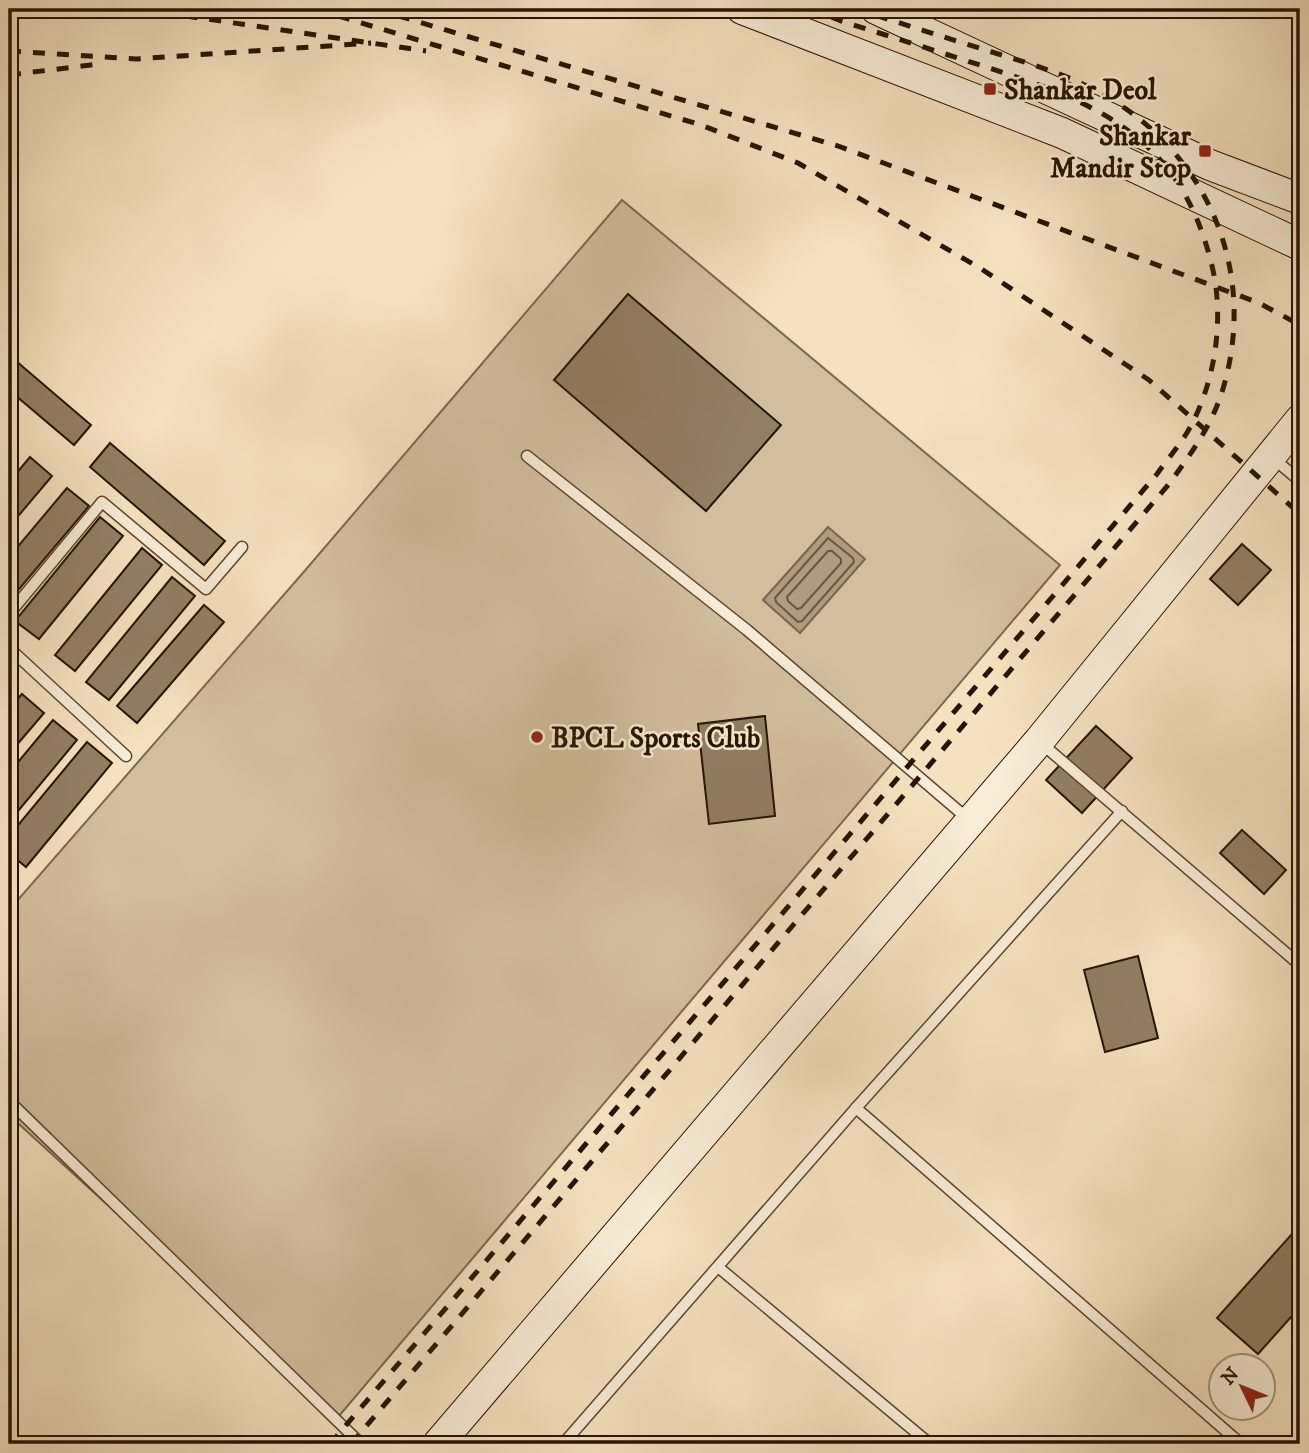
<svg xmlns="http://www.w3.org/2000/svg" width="1309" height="1453" viewBox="0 0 1309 1453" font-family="'IM FELL DW Pica',serif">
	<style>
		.green { fill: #d2be9f; stroke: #7c6850; stroke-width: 2 }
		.water { fill: #af9b7f; stroke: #79654c; stroke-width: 2 }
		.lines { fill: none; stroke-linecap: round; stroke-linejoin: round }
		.shore { stroke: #6b5740; stroke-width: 2 }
		.building { fill: #927e64; stroke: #271300; stroke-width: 2 }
		.service-casing { stroke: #5a4630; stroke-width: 13 }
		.secondary-casing { stroke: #271300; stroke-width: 32 }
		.path { stroke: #271300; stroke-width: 4.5; stroke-dasharray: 5 3.5; stroke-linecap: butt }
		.service { stroke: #f8ecd6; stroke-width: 10 }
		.secondary { stroke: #f8ecd6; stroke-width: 30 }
		.rail { stroke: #271300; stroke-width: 5; stroke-dasharray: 12 12; stroke-linecap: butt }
		.poi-dot { fill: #8f2418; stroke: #f8ecd6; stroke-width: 2.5 }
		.labels { text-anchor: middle; stroke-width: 5; stroke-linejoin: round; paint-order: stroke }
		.poi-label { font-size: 28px; font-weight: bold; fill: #271300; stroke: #f8ecd6; text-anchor: start }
	</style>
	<rect width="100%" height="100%" fill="#f5e1c0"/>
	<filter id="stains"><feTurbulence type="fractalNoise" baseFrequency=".00286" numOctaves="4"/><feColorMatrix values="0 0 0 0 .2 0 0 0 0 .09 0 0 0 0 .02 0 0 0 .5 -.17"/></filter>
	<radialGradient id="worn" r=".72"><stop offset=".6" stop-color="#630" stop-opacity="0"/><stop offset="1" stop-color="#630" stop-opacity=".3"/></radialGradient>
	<polygon class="green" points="622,200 1060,565 339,1416 9,1115 9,910 302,574"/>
	<polygon class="water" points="828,527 865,559 800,633 763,600"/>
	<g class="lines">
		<g class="shore">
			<polygon points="828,538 853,558 854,562 802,621 798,622 776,602 775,598"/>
			<polygon points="828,551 832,551 841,559 841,563 801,608 797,609 788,601 787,597"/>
		</g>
	</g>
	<g class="building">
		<polygon points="628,294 781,425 706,511 554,380"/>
		<polygon points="9,355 91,425 74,445 9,390"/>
		<polygon points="110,443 225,541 204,565 90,467"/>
		<polygon points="30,457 52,476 9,527 9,482"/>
		<polygon points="67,488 89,506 9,601 9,557"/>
		<polygon points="100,517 123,536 39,639 15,621"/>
		<polygon points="1242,544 1271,570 1238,605 1210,579"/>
		<polygon points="142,548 162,565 75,671 55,655"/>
		<polygon points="172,577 195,596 109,700 86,682"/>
		<polygon points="204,605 224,622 137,723 117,706"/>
		<polygon points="22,694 44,713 9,754 9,709"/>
		<polygon points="765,716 775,816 709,824 698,724"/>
		<polygon points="53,720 77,740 9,822 9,773"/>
		<polygon points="1096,726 1132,758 1082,813 1046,780"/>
		<polygon points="87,742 112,763 26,867 9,853 9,836"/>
		<polygon points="1242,830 1286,870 1264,894 1220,853"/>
		<polygon points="1138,956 1158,1038 1105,1052 1084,970"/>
		<polygon points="1300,1225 1300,1307 1258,1354 1217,1318"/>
	</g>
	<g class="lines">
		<g class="service-casing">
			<g id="service">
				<polyline points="527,456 747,630 968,819"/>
				<polyline points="1273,458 1300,481"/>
				<polyline points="9,614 102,502 206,589 242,547"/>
				<polyline points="9,648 126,756"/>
				<polyline points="1041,743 1300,965"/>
				<polyline points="9,1101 361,1444"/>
				<polyline points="856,1108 1241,1444"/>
				<polyline points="718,1267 930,1444"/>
				<polyline points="563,1444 856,1108 1122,811"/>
			</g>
		</g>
		<g class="secondary-casing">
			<g id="secondary">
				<polyline points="742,9 1062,133 1300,245"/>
				<polyline points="876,9 1210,165 1300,199"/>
				<polyline points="438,1444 1039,741 1300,420"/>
			</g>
		</g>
		<polyline class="path" points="1291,9 1300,13"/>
		<use href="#service" class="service"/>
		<use href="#secondary" class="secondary"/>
		<g class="rail">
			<polyline points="138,9 426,51"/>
			<polyline points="296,9 323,15"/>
			<polyline points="315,9 701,125 798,163 980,268 1149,380 1300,514"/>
			<polyline points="375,9 838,146 1259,303 1300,325"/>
			<polyline points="9,51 136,59 371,43"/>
			<polyline points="9,75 99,64"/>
			<path d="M330 1444 1157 474C1167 460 1179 446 1188 431 1215 384 1225 319 1212 266 1181 137 1099 103 983 66 936 51 889 36 841 21L813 9"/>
			<path d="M351 1444 1169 484C1190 455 1211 427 1222 392 1261 267 1203 142 1087 86 1056 71 1024 62 992 52 946 38 901 23 855 9"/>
		</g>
	</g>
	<g class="poi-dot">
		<rect x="983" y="82" width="14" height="14" rx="3.5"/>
		<rect x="1198" y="144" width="14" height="14" rx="3.5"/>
		<circle cx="537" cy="737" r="7"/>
	</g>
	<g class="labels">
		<g class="poi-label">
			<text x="1004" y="99">Shankar Deol</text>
			<text x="1191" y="145" text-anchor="end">Shankar<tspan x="1191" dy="32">Mandir Stop</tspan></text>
			<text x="551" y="747">BPCL Sports Club</text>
		</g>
	</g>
	<rect width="1309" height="1453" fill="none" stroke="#f5e1c0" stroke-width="35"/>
	<rect x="10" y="10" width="1288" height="1432" fill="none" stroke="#271300" stroke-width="3.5"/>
	<rect x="18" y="18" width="1274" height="1418" fill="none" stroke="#271300" stroke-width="2"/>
	<g transform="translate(1242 1387) rotate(313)"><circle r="33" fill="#f8ecd6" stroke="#a49580" stroke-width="2"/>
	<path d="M0-5L12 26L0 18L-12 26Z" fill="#8f2418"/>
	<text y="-10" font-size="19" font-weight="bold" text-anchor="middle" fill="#271300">N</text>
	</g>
	<rect width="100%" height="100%" filter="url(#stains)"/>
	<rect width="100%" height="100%" fill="url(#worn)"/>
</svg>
